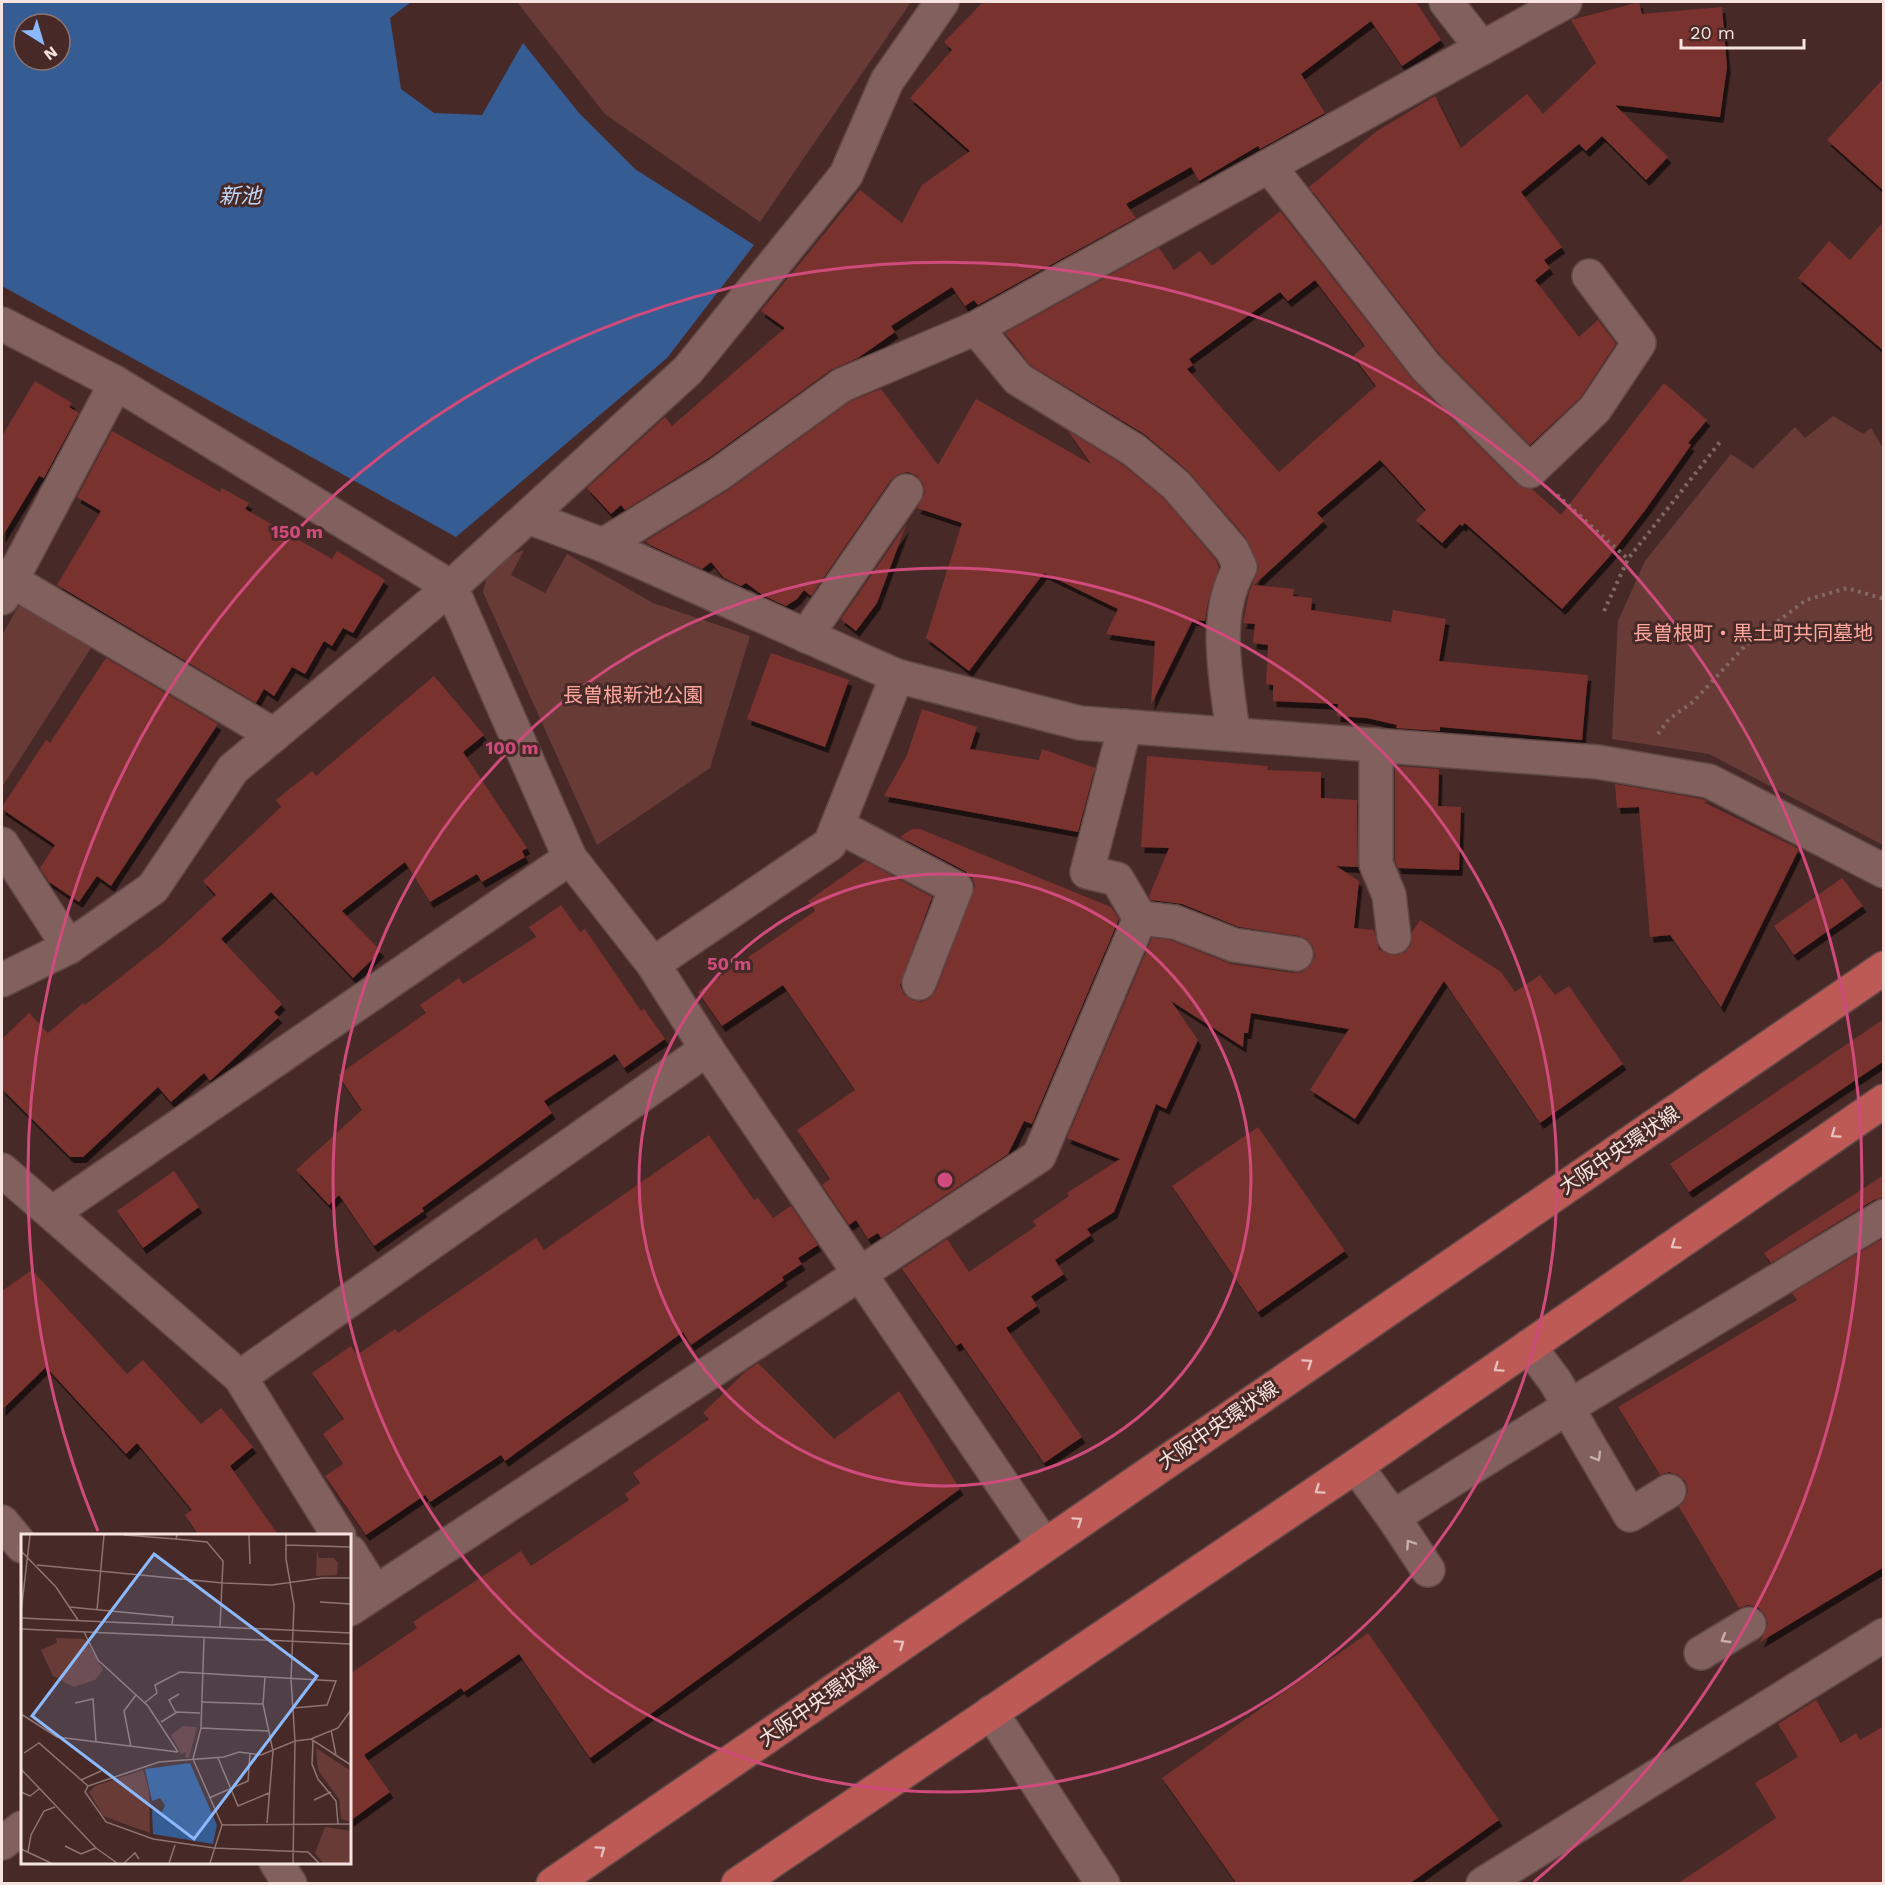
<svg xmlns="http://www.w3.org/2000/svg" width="1885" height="1885" viewBox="0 0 1885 1885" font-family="'Work Sans','Noto Sans JP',sans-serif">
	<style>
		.green { fill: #683b37 }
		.water { fill: #365c94; fill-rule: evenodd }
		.building { fill: #7a322f; fill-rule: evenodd; filter: url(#shadow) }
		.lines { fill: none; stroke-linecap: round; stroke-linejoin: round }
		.minor-casing { stroke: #614846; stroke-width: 36 }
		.major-casing { stroke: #614846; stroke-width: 36 }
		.path { stroke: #816764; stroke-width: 4; stroke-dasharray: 3 4.5; stroke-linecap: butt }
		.minor { stroke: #82605d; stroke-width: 33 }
		.major { stroke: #bd5a56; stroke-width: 33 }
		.oneway { stroke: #e8c1be }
		.oneway2 { stroke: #c8afac }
		.ring { fill: none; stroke: #cf4b7c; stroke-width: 3 }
		.labels { text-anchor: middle; stroke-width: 6; stroke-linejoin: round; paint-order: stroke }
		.park-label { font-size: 20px; fill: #ffa79f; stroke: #472a27 }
		.street-label { font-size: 20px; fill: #f7e3e0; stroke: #472a27 }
		.water-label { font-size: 21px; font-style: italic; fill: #c3d9fb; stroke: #472a27 }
		.inset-road { fill: none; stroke: #8d7471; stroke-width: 1.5 }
		.view { fill: #8cb9fc; fill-opacity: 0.15; stroke: #8cb9fc; stroke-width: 3 }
		.inset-edge { fill: none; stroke: #f7e3e0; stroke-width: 3 }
		.centre { fill: #cf4b7c; stroke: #472a27; stroke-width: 3 }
		.ring-label { font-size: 18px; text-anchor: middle; font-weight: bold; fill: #cf4b7c; stroke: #472a27; stroke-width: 6; stroke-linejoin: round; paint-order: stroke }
	</style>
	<defs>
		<filter id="shadow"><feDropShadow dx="3.5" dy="6" stdDeviation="0" flood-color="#0009"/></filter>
	</defs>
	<rect width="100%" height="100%" fill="#472a27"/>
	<g class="green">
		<polygon points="517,2 911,2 760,222 605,114"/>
		<polygon points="1833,416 1863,434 1871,428 1883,448 1883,845 1709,754 1612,739 1618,621 1645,561 1731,454 1753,469 1795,427 1805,438"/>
		<path d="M524 550 511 575 545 593 567 554 653 603 750 636 710 768 597 845 483 592C489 563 497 560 524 550Z"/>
		<polygon points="25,606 93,645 2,787 2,635 18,607"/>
	</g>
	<path class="water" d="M2 2H411L390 18 401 89 434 113 482 115 523 43 579 113 635 169 754 245 667 358 456 537 2 286ZM24 24H60V60H24Z"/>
	<g class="building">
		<polygon points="983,2 1416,2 1441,40 1402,66 1371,21 1301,74 1325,113 1260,149 1258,146 1199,181 1191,167 1126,204 1136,218 978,305 974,300 965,306 952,287 891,326 895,332 858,358 831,370 709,458 625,510 621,505 611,514 587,488 665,417 672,426 785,328 761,311 860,190 902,223 922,185 970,151 910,98 952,50 944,42"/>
		<polygon points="1639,2 1642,14 1722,7 1727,67 1720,117 1615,105 1668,157 1646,180 1602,136 1586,151 1579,144 1521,192 1562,247 1544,260 1550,268 1535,280 1579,337 1598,320 1616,344 1581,397 1530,445 1440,355 1309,187 1377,131 1435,96 1461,148 1527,94 1543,114 1596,63 1571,20"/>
		<polygon points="1884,78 1884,191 1827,140"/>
		<path d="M1280 211 1413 380 1517 484 1532 489 1561 515 1664 383 1707 420 1688 443 1691 445 1646 509 1609 557 1562 609 1465 523 1462 526 1460 524 1442 543 1416 520 1426 510 1380 460 1317 513 1324 521 1254 585 1294 589 1293 596 1312 598 1311 610 1391 622 1393 610 1446 619 1439 661 1588 675 1582 740 1440 727V731L1396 728 1397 725 1367 718 1337 716 1338 704 1273 701V685L1266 684 1268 645 1253 643 1255 624 1243 623 1249 593 1259 567 1246 538 1188 471 1144 434 1030 365 1005 333 1159 248 1174 270 1200 251 1212 266ZM1315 280 1365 346 1353 356 1376 386 1279 472 1187 369 1193 365 1189 359 1280 292 1288 301Z"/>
		<polygon points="1884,221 1884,351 1798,278 1829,241 1850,260"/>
		<polygon points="35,381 72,403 69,407 79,413 44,478 39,476 2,537 2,436"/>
		<polygon points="881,389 938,465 976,399 1091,464 1068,431 1123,465 1163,498 1216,560 1219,567 1208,602 1205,621 1193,620 1151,705 1155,641 1106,634 1118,609 1044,573 969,671 926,638 962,523 917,508 925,493 923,484 917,476 908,472 899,474 891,480 811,596 804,590 797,599 786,606 764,596 746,583 741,586 724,578 711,562 702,569 650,545 646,541 730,489 851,401"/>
		<polygon points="112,431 220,492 222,488 249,503 245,509 332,559 337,551 385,580 353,633 343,628 332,646 324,641 305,674 292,667 274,696 264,689 256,703 57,585 101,511 77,497"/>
		<polygon points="906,525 877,603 856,631 841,619"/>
		<polygon points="771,653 849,680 825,747 747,719"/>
		<polygon points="106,658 218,724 111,886 97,876 79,902 49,882 40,868 55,845 2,809 2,807 46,740 50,743"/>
		<polygon points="434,676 484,735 463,752 527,848 522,851 525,857 482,882 477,874 430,902 405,862 342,911 381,951 353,978 271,892 221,939 282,1004 274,1012 279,1017 210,1081 204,1073 171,1102 158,1087 83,1157 70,1157 2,1089 2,1039 29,1013 48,1033 83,1003 85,1005 164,943 216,895 203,881 281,807 276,800 312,771 316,776"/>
		<polygon points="922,709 977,727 970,749 1039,760 1042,749 1095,768 1078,832 884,796 907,755"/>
		<polygon points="1147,756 1268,766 1267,770 1321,772 1321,798 1357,800 1358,867 1336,866 1359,881 1354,928 1374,930 1379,949 1387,954 1397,955 1405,952 1411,945 1412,932 1420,920 1501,972 1515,992 1540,975 1555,995 1569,986 1623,1064 1540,1123 1444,981 1355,1119 1310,1090 1349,1029 1251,1013 1248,1033 1244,1033 1243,1047 1171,1001 1198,1040 1166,1109 1156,1104 1114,1212 1087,1229 1091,1235 1055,1260 1064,1274 1031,1296 1037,1306 1006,1328 1082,1437 1044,1463 961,1343 956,1346 902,1269 947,1239 969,1272 1036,1226 1033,1221 1069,1196 1067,1193 1120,1159 1067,1138 1152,938 1170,940 1231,964 1293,973 1302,972 1310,966 1315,956 1313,947 1307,939 1299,936 1239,927 1182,904 1151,900 1149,896 1169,848 1141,847"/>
		<polygon points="1395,766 1439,769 1438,806 1461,807 1459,870 1398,868 1395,860"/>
		<polygon points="1615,784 1702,799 1708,802 1703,802 1799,849 1721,1007 1670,935 1650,937 1639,807 1617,808"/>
		<polygon points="912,829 920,829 1111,907 1119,919 1032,1124 1024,1121 1008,1154 881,1238 878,1233 868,1239 856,1220 849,1225 822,1185 830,1179 797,1130 855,1090 783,985 722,1026 698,992 815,911 808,901 865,861 932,897 900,985 904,994 912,1000 921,1002 930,998 936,990 975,886 972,878 965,871 900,837"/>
		<polygon points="1842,878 1863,906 1794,955 1774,926"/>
		<polygon points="561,905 580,932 585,929 641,1011 644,1009 665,1039 624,1068 615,1054 544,1101 552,1113 422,1208 424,1211 374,1246 339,1195 329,1205 296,1170 362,1110 338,1075 426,1013 420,1005 459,978 463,984 536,937 529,927"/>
		<polygon points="1884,1019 1884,1061 1689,1192 1670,1164"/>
		<polygon points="1258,1127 1345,1251 1258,1312 1172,1186"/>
		<polygon points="709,1135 754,1200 758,1198 773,1218 791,1206 818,1245 798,1258 802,1264 782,1277 784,1280 691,1345 683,1332 505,1461 501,1455 430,1502 425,1495 366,1535 325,1476 343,1464 323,1434 344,1419 312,1373 351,1346 357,1355 395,1329 398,1333 536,1238 544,1250"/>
		<polygon points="174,1171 199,1207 143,1248 117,1211"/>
		<polygon points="1884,1175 1884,1197 1874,1200 1771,1263 1764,1253"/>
		<polygon points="1884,1238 1884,1567 1760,1642 1768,1624 1765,1615 1758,1607 1748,1605 1739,1608 1679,1507 1685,1500 1688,1491 1685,1481 1678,1475 1669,1472 1660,1475 1618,1407 1797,1300 1792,1293"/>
		<polygon points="32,1270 127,1374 143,1360 201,1424 221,1408 253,1447 230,1466 279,1536 199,1536 185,1515 192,1510 137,1443 126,1454 46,1367 2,1410 2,1291"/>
		<polygon points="758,1363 834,1439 899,1391 960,1489 590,1758 519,1654 464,1692 461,1688 364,1755 390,1792 350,1821 350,1674 417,1628 413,1622 521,1551 531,1566 629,1500 625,1494 640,1483 633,1473 709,1419 703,1413 745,1372"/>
		<polygon points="1368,1633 1499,1820 1409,1884 1237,1884 1162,1778"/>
		<polygon points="1816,1700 1841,1743 1856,1733 1860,1740 1884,1726 1884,1884 1677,1884 1776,1818 1755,1783 1798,1757 1778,1724"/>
	</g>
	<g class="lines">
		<g class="minor-casing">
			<g id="minor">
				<polyline points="1446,2 1482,48"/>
				<polyline points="1269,166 1426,367 1530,471 1595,409 1639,343 1589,276"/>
				<polyline points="2,324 116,383 451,587 570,858 653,964 707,1049 1044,1545"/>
				<path d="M976 328 1018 379 1134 450 1176 485 1232 550 1240 567C1211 618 1227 679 1233 734"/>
				<polyline points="528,517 603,545 897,676 1080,723 1598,762 1709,781 1884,871"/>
				<polyline points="603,545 719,474 842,385 976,328 1565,2"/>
				<polyline points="2,575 274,735"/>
				<polyline points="2,598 116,383"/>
				<polyline points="806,636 906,491"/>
				<polyline points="1376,745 1376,864 1389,895 1394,937"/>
				<polyline points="838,826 956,888 919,983"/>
				<polyline points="2,844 69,947"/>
				<polyline points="1140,918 1175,922 1234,945 1296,954"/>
				<polyline points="653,964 830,844 897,676"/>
				<polyline points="2,980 69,947 153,888 233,769 451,587 688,370 846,175 887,81 942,2"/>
				<polyline points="2,1170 240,1377 339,1536"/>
				<polyline points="52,1213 570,858"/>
				<polyline points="1529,1346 1555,1381 1570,1406 1575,1421 1630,1515 1669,1491"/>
				<polyline points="240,1377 707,1049"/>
				<polyline points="1356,1466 1393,1517 1570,1406 1884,1216"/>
				<polyline points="1393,1517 1428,1570"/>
				<polyline points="2,1522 22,1546"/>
				<polyline points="350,1552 375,1592"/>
				<polyline points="350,1609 1039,1156 1140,918 1117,879 1087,872 1125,726"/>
				<polyline points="1701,1653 1749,1624"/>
				<polyline points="991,1712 1103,1884"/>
				<polyline points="2,1843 22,1828"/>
				<polyline points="276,1862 290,1884"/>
				<polyline points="1483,1884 1884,1635"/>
			</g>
		</g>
		<g class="major-casing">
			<g id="major">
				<polyline points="553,1884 1884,968"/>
				<polyline points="738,1884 1356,1466 1884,1101"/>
			</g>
		</g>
		<g class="path">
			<polyline points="1557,495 1628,559"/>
			<polyline points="1604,611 1628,559 1720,442"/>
			<polyline points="1658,734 1669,719 1693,702 1744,647 1806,600 1847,588 1884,599"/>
		</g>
		<use href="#minor" class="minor"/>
		<use href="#major" class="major"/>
	</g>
	<defs><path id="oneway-chevron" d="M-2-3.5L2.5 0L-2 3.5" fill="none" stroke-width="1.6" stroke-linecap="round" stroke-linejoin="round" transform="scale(1.5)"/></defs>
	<g class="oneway">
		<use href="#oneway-chevron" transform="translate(1835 1134) rotate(145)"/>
		<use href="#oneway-chevron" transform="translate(1675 1245) rotate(145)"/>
		<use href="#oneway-chevron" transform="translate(1308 1363) rotate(-34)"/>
		<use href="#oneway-chevron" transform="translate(1498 1368) rotate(145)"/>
		<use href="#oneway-chevron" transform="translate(1319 1490) rotate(146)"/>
		<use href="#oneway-chevron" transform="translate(1078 1521) rotate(-34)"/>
		<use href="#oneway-chevron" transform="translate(900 1644) rotate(-35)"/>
		<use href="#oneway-chevron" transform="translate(601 1850) rotate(-35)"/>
	</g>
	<g class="oneway2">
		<use href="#oneway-chevron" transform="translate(1597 1457) rotate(59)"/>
		<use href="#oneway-chevron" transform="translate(1410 1544) rotate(-124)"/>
		<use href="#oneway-chevron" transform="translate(1725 1639) rotate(149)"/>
	</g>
	<g class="ring">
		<circle cx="945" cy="1180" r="306"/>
		<circle cx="945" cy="1180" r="612"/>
		<path d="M98 1531A917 917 0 1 1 1534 1882"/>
	</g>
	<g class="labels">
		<g class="park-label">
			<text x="1753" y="640">長曽根町・黒土町共同墓地</text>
			<text x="633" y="702">長曽根新池公園</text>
		</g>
		<g class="street-label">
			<text transform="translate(1619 1150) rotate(-34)" y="7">大阪中央環状線</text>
			<text transform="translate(1218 1425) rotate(-34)" y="7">大阪中央環状線</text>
			<text transform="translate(818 1701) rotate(-35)" y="7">大阪中央環状線</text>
		</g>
		<g class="water-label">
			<text x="240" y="203">新池</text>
		</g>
	</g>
	<g transform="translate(21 1534)">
		<rect width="330" height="330" fill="#472a27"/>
		<path d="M296 15 298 24H313L317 29 316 41 295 42ZM35 104 64 105 82 136 74 146 53 153 32 142 20 116 36 109ZM162 192 176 193 168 224 164 223 165 218 160 220 150 201ZM295 214 330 237V288L320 285 318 265 297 236ZM122 236 128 256 129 299 82 282 68 258 74 252ZM304 293 330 297V329H302L294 319Z" fill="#683b37"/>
		<path d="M169 229 196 291 192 310 132 300 131 276 141 278 144 271 139 264 131 267 124 235Z" fill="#365c94"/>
		<path class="inset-road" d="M103 1 155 5M156 1 155 5 186 8 202 27 199 93M228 1 229 30M265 1V25L273 71 270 145 274 207 272 329M265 11 330 13M0 17 35 53 57 86M16 31 202 49 251 51 301 44H330M299 68 330 70M48 73 152 83 151 90M76 76 83 1M0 79 9 1M0 84 330 99M0 95 330 110M63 98 77 126 127 172 157 218M183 104 180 194 172 225 201 291 189 329M244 143 242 170 252 217 246 289M180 168 242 170M54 169 72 165 75 208M123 169 136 159 134 151 159 138 315 147 306 171 272 174M155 179 148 166 158 160M0 180 36 203 157 218M140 188 156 178 179 179M180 194 247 197M310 196 315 221M290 205 317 194 330 176M292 207 291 230 297 245 315 267 317 290M110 213 103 177 115 161M3 219 18 209 67 252M197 224 217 272 248 259M0 235 75 314 96 329M60 246 80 237M0 258 9 262 18 255M188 264 227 247 229 219M293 266 310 258M201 291 330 290M44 312 60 320 75 314M0 315 30 329M7 318 10 301 23 277 34 273M103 329 114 319 118 325M148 329 154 311M298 329 287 318 193 314 132 305 85 288 64 258 67 252 138 228 203 223 218 218 240 221 274 207 290 205 330 231"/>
		<path class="view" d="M133 20 296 142 173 305 11 182Z"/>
		<rect width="330" height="330" class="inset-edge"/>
	</g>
	<circle cx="945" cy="1180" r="9" class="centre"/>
	<g class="ring-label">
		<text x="297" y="538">150 m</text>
		<text x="512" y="754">100 m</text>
		<text x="729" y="970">50 m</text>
	</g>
	<rect width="1885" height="1885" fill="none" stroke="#f7e3e0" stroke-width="6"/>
	<g transform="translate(42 42) rotate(143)"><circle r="28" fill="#472a27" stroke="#8d7471" stroke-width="1.5"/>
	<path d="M0-4.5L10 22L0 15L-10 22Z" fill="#8cb9fc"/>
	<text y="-9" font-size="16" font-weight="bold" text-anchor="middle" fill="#f7e3e0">N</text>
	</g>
	<path d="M1681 39v9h123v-9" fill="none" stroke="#f7e3e0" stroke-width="3"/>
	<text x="1690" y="39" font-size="18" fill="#f7e3e0" stroke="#472a27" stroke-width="4.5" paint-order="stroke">20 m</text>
</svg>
